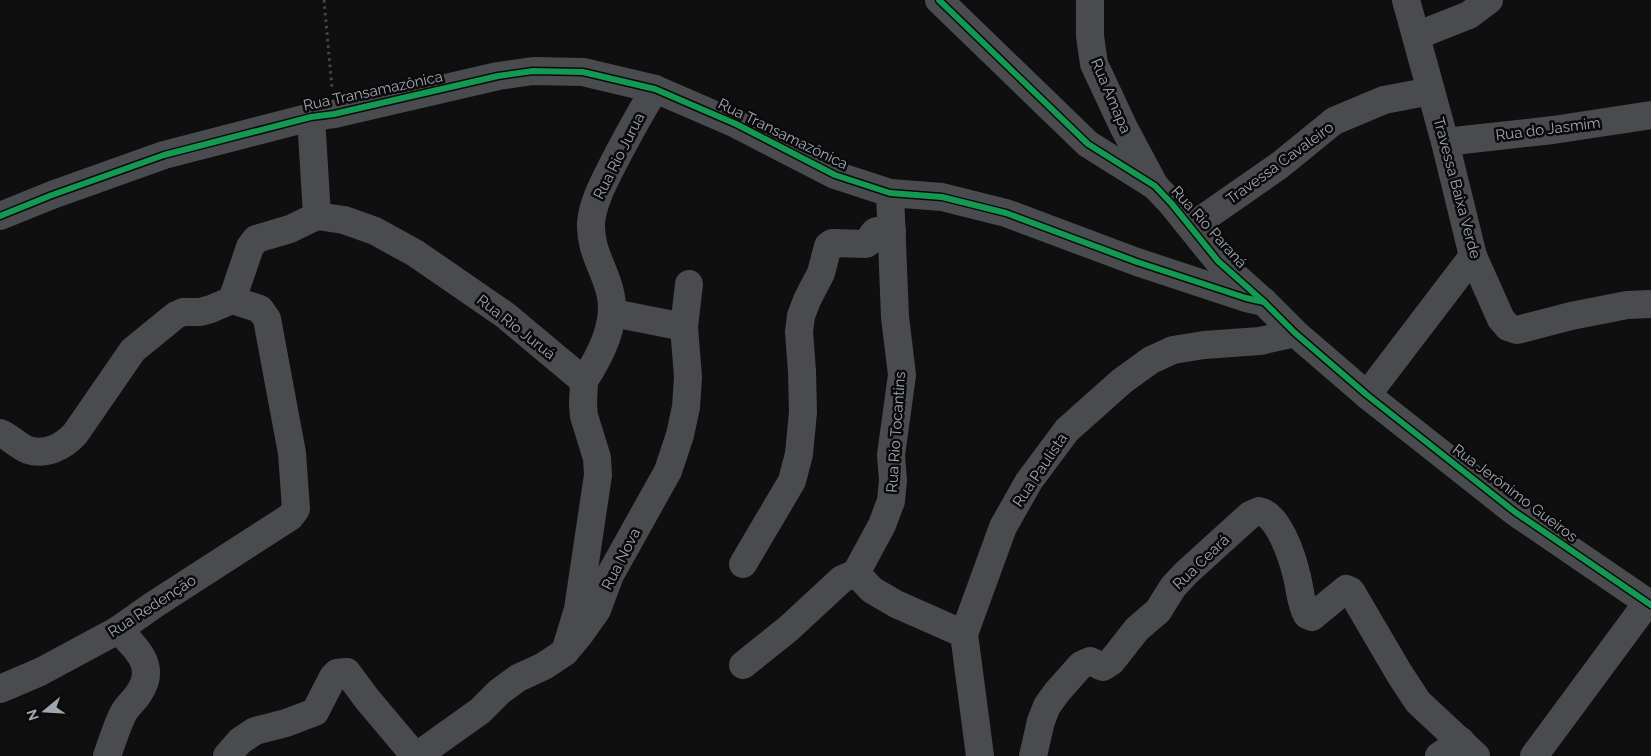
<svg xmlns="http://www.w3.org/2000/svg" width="1651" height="756" viewBox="0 0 1651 756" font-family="Raleway,sans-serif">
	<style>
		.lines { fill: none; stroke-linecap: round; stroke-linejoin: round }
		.path { stroke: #45474a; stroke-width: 3; stroke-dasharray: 2.5 4; stroke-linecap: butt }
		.minor { stroke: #4a4b4f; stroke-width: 28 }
		.cycleway-casing { stroke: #0a0a0b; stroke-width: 9 }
		.cycleway { stroke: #139951; stroke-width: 6 }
		.labels { text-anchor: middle; stroke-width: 5; stroke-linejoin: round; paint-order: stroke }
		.street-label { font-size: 15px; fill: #a0a6b1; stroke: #0a0a0b }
	</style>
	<rect width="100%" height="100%" fill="#0f0f10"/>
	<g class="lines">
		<polyline class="path" points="324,0 332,88"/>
		<g class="minor">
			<polyline points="939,0 1088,144 1155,186 1172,204 1218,261 1264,302 1295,333 1367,395 1515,512 1651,605"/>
			<polyline points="1090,0 1090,36 1094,64 1124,128 1155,186"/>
			<polyline points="1406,0 1445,142 1473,256 1501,319 1508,327 1517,330 1571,316 1627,305 1651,304"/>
			<polyline points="1416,36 1469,15 1489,0"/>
			<polyline points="311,117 317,216"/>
			<polyline points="1445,142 1553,130 1651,115"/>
			<polyline points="0,216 52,195 164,155 311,117 334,114 498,76 533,71 583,72 655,89 736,124 835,175 890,193 942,197 1006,213 1137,262 1246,298 1264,302"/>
			<polyline points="1191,227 1280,165 1334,121 1384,100 1431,91"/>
			<polyline points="232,300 250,247 256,239 290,229 317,216 344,220 375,231 415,253 505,315 584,381 583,404 584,416 597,458 598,475 578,609 565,652"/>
			<polyline points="613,313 684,327"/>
			<path d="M584 381C600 356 618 323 610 292 604 267 590 251 591 223 593 201 604 182 614 162 627 137 640 113 655 89"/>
			<polyline points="1367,395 1473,256"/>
			<path d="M0 433C10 437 18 446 28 450 46 456 64 446 75 434L133 350 176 315 183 312H200L211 309 232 300 260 309 267 319 292 453 296 509 290 517 155 604 118 630 40 672 0 689"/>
			<path d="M743 564 792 481 799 454 803 412 802 371 799 332 801 316 807 300 821 273 828 246 832 243 866 244 870 241C874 227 879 231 892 231"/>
			<polyline points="856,573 872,590 896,604 964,634"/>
			<polyline points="743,665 788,629 842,579 856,573 882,525 891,501 893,480 891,455 902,375 895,317 890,193"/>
			<path d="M107 756C112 742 117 725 124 712 128 705 135 700 139 693 157 667 137 648 118 630"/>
			<polyline points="227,756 240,741 255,731 286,723 315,712 333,677 337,673 347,672 367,699 415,756"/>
			<polyline points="417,756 480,711 499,692 518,678 544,666 565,652 580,634 597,610 610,575 668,471 680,435 686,407 688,377 684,327 689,284"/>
			<polyline points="980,756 964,634 1003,527 1029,481 1067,430 1122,381 1151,360 1173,350 1204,345 1260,341 1295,333"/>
			<path d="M1033 756 1041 721 1047 706 1057 692 1081 665 1090 661 1103 667 1111 662 1137 629 1158 611 1173 587 1186 573 1250 515 1259 511C1278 514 1292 556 1296 573 1300 586 1300 603 1307 615L1312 617 1346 589 1351 591 1399 673 1418 702 1476 756"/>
			<polyline points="1439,756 1461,741"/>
			<polyline points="1534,756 1647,603"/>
		</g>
		<g class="cycleway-casing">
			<g id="cycleway">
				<polyline points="939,0 1088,144 1155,186 1172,204 1218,261 1264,302 1295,333 1367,395 1515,512 1651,605"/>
				<polyline points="0,216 52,195 164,155 311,117 334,114 498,76 533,71 583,72 655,89 736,124 835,175 890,193 942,197 1006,213 1137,262 1246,298 1264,302"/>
			</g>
		</g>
		<use href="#cycleway" class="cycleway"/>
	</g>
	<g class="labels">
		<g class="street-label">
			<text transform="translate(373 91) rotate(-12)" y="5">Rua Transamazônica</text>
			<text transform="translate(1111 96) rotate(67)" y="5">Rua Amapa</text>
			<text transform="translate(1548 129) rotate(-7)" y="5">Rua do Jasmim</text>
			<text transform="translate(783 134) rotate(26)" y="5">Rua Transamazônica</text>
			<text transform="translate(619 156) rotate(-63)" y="5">Rua Rio Jurua</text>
			<text transform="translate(1280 163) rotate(-36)" y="5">Travessa Cavaleiro</text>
			<text transform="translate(1457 188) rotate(75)" y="5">Travessa Baixa Verde</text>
			<text transform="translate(1209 227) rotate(48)" y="5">Rua Rio Paraná</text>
			<text transform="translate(516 327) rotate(38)" y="5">Rua Rio Juruá</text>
			<text transform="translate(896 432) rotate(-86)" y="5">Rua Rio Tocantins</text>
			<text transform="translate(1040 470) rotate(-56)" y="5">Rua Paulista</text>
			<text transform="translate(1515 493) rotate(37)" y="5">Rua Jerônimo Gueiros</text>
			<text transform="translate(621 559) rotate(-63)" y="5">Rua Nova</text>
			<text transform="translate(1201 562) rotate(-44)" y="5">Rua Ceará</text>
			<text transform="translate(152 606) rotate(-33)" y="5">Rua Redenção</text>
		</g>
	</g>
	<g transform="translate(45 711) rotate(252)" stroke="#0a0a0b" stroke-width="4" paint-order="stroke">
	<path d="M0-4L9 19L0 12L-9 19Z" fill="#a0a6b1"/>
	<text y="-8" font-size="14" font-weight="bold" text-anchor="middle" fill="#a0a6b1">N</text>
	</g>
</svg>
